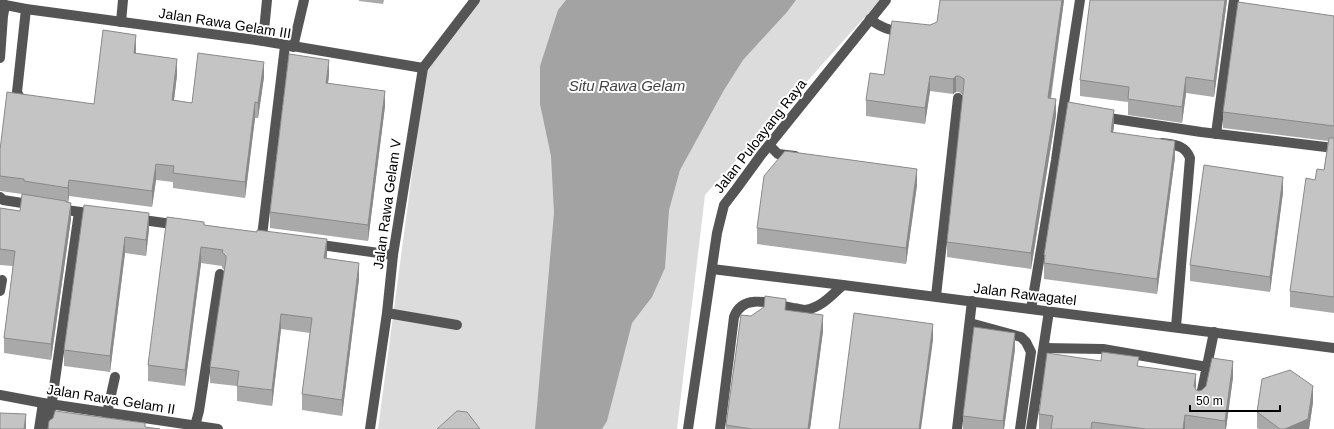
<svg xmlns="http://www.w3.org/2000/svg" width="1334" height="429" viewBox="0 0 1334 429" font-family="Arial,sans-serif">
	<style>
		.green { fill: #dcdcdc }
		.water { fill: #a3a3a3 }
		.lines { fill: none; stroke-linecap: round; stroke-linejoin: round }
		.minor { stroke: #555; stroke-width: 10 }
		.wall { fill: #a9a9a9 }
		.shaded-wall { fill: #898989 }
		.building { fill: #c4c4c4; stroke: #898989 }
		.labels { text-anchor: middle; stroke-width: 4; stroke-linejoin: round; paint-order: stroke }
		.street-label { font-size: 14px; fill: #000; stroke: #fff }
		.water-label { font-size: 15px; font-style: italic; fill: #444; stroke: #fff }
	</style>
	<rect width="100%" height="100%" fill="#fff"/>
	<polygon class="green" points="476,0 880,0 705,195 677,429 378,429 426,68"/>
	<polygon class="water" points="566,0 796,0 787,12 743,60 724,90 680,170 669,210 665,268 652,297 632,323 607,421 602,429 535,429 554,213 551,156 540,104 540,66 558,10"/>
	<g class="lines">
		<g class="minor">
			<polyline points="1080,0 1063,110 1080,113"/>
			<polyline points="0,4 26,9 263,41 423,68"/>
			<polyline points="26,9 17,92 20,98 27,102"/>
			<path d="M870 19C881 28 889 30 903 32"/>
			<polyline points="121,22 123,0"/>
			<polyline points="263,41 267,0"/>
			<polyline points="293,47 304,0"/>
			<polyline points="0,58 3,16 5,5"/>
			<polyline points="1102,117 1201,132 1334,148"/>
			<polyline points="1216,134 1234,0"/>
			<path d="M1162 143C1175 145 1185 145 1190 158L1176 327"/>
			<polyline points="769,145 778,154 795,156"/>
			<polyline points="0,197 3,200 35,205"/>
			<polyline points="58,209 96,214"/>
			<polyline points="136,219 179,225"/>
			<polyline points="262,236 285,46"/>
			<polyline points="314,244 393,255"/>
			<polyline points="712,269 843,285 1334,348"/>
			<polyline points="0,291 2,280"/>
			<polyline points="936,296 958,98"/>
			<polyline points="1031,309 1056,160 1063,110"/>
			<polyline points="387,313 457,325"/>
			<polyline points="970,323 1021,337 1026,342 1031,352 1020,429"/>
			<polyline points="1044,348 1103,349 1207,367"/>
			<polyline points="0,395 43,403 218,429"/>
			<polyline points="1200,400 1214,332"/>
			<polyline points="107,413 115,377"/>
			<polyline points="195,426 199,411 220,274"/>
			<polyline points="39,429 43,403"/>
			<polyline points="48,429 79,212"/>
			<polyline points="370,429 387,313 393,255 423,68 475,0"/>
			<polyline points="688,429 717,233 724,205 737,188 761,155 886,0"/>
			<path d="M720 429 734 317C743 292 773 304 793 308 797 308 802 310 805 310 821 308 832 295 843 285"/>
			<polyline points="957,429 972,301"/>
			<polyline points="1031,429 1049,311"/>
		</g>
	</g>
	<g class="wall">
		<polygon points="359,0 384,0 383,4 359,1"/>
		<polygon points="1064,0 1051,99 1056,115 1031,269 947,257 947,242 963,95 959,92 956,92 953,94 930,91 925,124 866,116 866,100 884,75 930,25"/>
		<polygon points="1227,0 1214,97 1186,93 1182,123 1128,115 1128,102 1080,96 1080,80"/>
		<polygon points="1334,16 1334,313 1290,307 1290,291 1315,180 1324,170 1328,141 1223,128 1223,112"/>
		<polygon points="136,50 136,54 177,75 174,100 192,103 264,77 258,118 255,118 245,198 173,188 173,182 156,180 152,207 69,196 68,203 71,219 51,360 4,353 4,338 13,266 0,265 0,208 20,211 22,194 0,191 0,150 94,104"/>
		<polygon points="329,75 328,83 385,106 368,241 270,228 270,212"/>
		<polygon points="1114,126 1113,132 1175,157 1157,294 1044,279 1044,255"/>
		<polygon points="917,185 906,264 757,244 757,228"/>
		<polygon points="1283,192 1270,292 1190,281 1190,265"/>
		<polygon points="84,205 149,229 146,256 125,253 110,372 64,366 64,350"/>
		<polygon points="204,225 327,255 326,258 359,279 342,416 302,410 302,394 310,333 281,329 272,406 237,401 237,386 210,383 210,367 225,270 222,268 222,266 201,263 185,386 148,381 148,365"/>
		<polygon points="786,310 823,331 810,429 726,429 726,425 751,316"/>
		<polygon points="1015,349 1004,429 963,429 963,416"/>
		<polygon points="1101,361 1139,366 1199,391 1202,390 1233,377 1226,429 1039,429 1039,414"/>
		<polygon points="1313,402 1309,429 1259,429 1257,428 1257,412"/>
	</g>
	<g class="shaded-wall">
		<polygon points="1062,0 1064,0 1048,114 1048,98"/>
		<polygon points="1225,0 1227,0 1214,97 1214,81"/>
		<polygon points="136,35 136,50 134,69 134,53"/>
		<polygon points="177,59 177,75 172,116 172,100"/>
		<polygon points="329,60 329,75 326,99 326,83"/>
		<polygon points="264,62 264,77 258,118 258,103"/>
		<polygon points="930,76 930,91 925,124 925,108"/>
		<polygon points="956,76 956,92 953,94 953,79"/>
		<polygon points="1186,77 1186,93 1182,123 1182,107"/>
		<polygon points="385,91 385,106 368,241 368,225"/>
		<polygon points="1056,99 1056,115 1031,269 1031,253"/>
		<polygon points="255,102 255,118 245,198 245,182"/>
		<polygon points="1114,110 1114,126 1111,148 1111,132"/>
		<polygon points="1175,141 1175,157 1157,294 1157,279"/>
		<polygon points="156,164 156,180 152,207 152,191"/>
		<polygon points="917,169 917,185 906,264 906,248"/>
		<polygon points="1283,177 1283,192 1270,292 1270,277"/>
		<polygon points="69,180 69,196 68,204 68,188"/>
		<polygon points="71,203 71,219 51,360 51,344"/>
		<polygon points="149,213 149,229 146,256 146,240"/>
		<polygon points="125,237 125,253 110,372 110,356"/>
		<polygon points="327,239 327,255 324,274 324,258"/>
		<polygon points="201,247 201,263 185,386 185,370"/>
		<polygon points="359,263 359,279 342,416 342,400"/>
		<polygon points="281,314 281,329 272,406 272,390"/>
		<polygon points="823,315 823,331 810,429 808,429"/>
		<polygon points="933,324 933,340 921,429 919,429"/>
		<polygon points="1015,333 1015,349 1004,429 1003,429 1003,421"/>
		<polygon points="1233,361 1233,377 1226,429 1225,429 1225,421"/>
		<polygon points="1196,374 1196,389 1194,386"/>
		<polygon points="1313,386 1313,402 1309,429 1285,429"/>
		<polygon points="26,414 26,429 24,429"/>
		<polygon points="1185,415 1185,429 1183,429"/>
	</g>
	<g class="building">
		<polygon points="940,0 1062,0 1048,98 1056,99 1031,253 947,242 964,83 964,79 959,76 956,76 953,79 930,76 925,108 866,100 870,73 884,75 892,21 930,25 937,22"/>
		<polygon points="1090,0 1225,0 1214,81 1186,77 1182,107 1128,99 1129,87 1080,80"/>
		<polygon points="1238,2 1334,16 1334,126 1223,112"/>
		<polygon points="103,30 136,35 134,53 177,59 172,100 192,103 198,53 264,62 258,103 255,102 245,182 173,173 174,166 156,164 152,191 69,180 68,188 24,181 24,179 0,176 0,150 7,92 94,104"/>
		<polygon points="289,54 329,60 326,83 385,91 368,225 270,212"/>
		<polygon points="1068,102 1114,110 1111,132 1175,141 1157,279 1044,263 1045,255 1044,255"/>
		<polygon points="1329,138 1334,138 1334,297 1290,291 1306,178 1315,180 1317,169 1324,170"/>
		<polygon points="785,151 917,169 906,248 757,228 764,176"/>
		<polygon points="1204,165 1283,177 1270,277 1190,265"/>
		<polygon points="22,194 66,201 66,202 71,203 51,344 4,338 15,251 0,249 0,208 20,211"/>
		<polygon points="84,205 149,213 146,240 125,237 110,356 64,350"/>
		<polygon points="167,217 204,222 204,225 226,228 257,232 257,230 327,239 324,258 359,263 342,400 302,394 312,318 281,314 272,390 237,386 239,371 210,367 226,259 226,256 222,252 223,250 201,247 185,370 148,365"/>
		<polygon points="765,296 786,299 785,310 823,315 808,429 752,429 726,425 741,315 751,316 764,307"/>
		<polygon points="854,313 933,324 919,429 839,429"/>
		<polygon points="974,327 1015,333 1003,421 963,416"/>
		<polygon points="1102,352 1139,357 1137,366 1196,374 1194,386 1196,390 1199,391 1202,390 1206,386 1212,358 1233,361 1225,421 1185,415 1183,429 1146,429 1092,422 1091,429 1051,429 1053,416 1039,414 1047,353 1101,361"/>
		<polygon points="1290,370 1313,386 1308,419 1285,429 1280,429 1257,412 1262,379"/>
		<polygon points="55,411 145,423 145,427 160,429 48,429 49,421 53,418"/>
		<polygon points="457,411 467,412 480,429 437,429"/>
		<polygon points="0,413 26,414 24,429 0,429"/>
	</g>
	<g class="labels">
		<g class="street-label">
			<text transform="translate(225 23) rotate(9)" y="5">Jalan Rawa Gelam III</text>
			<text transform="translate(760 136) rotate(-52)" y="5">Jalan Puloayang Raya</text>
			<text transform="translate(387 204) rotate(-82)" y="5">Jalan Rawa Gelam V</text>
			<text transform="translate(1025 294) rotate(7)" y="5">Jalan Rawagatel</text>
			<text transform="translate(111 399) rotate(9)" y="5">Jalan Rawa Gelam II</text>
		</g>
		<g class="water-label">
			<text x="627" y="91">Situ Rawa Gelam</text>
		</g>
	</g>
	<path d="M1190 405v6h90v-6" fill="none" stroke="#000000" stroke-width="2"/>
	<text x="1196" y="405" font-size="12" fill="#000000" stroke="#ffffff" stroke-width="3" paint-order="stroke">50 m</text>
</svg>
